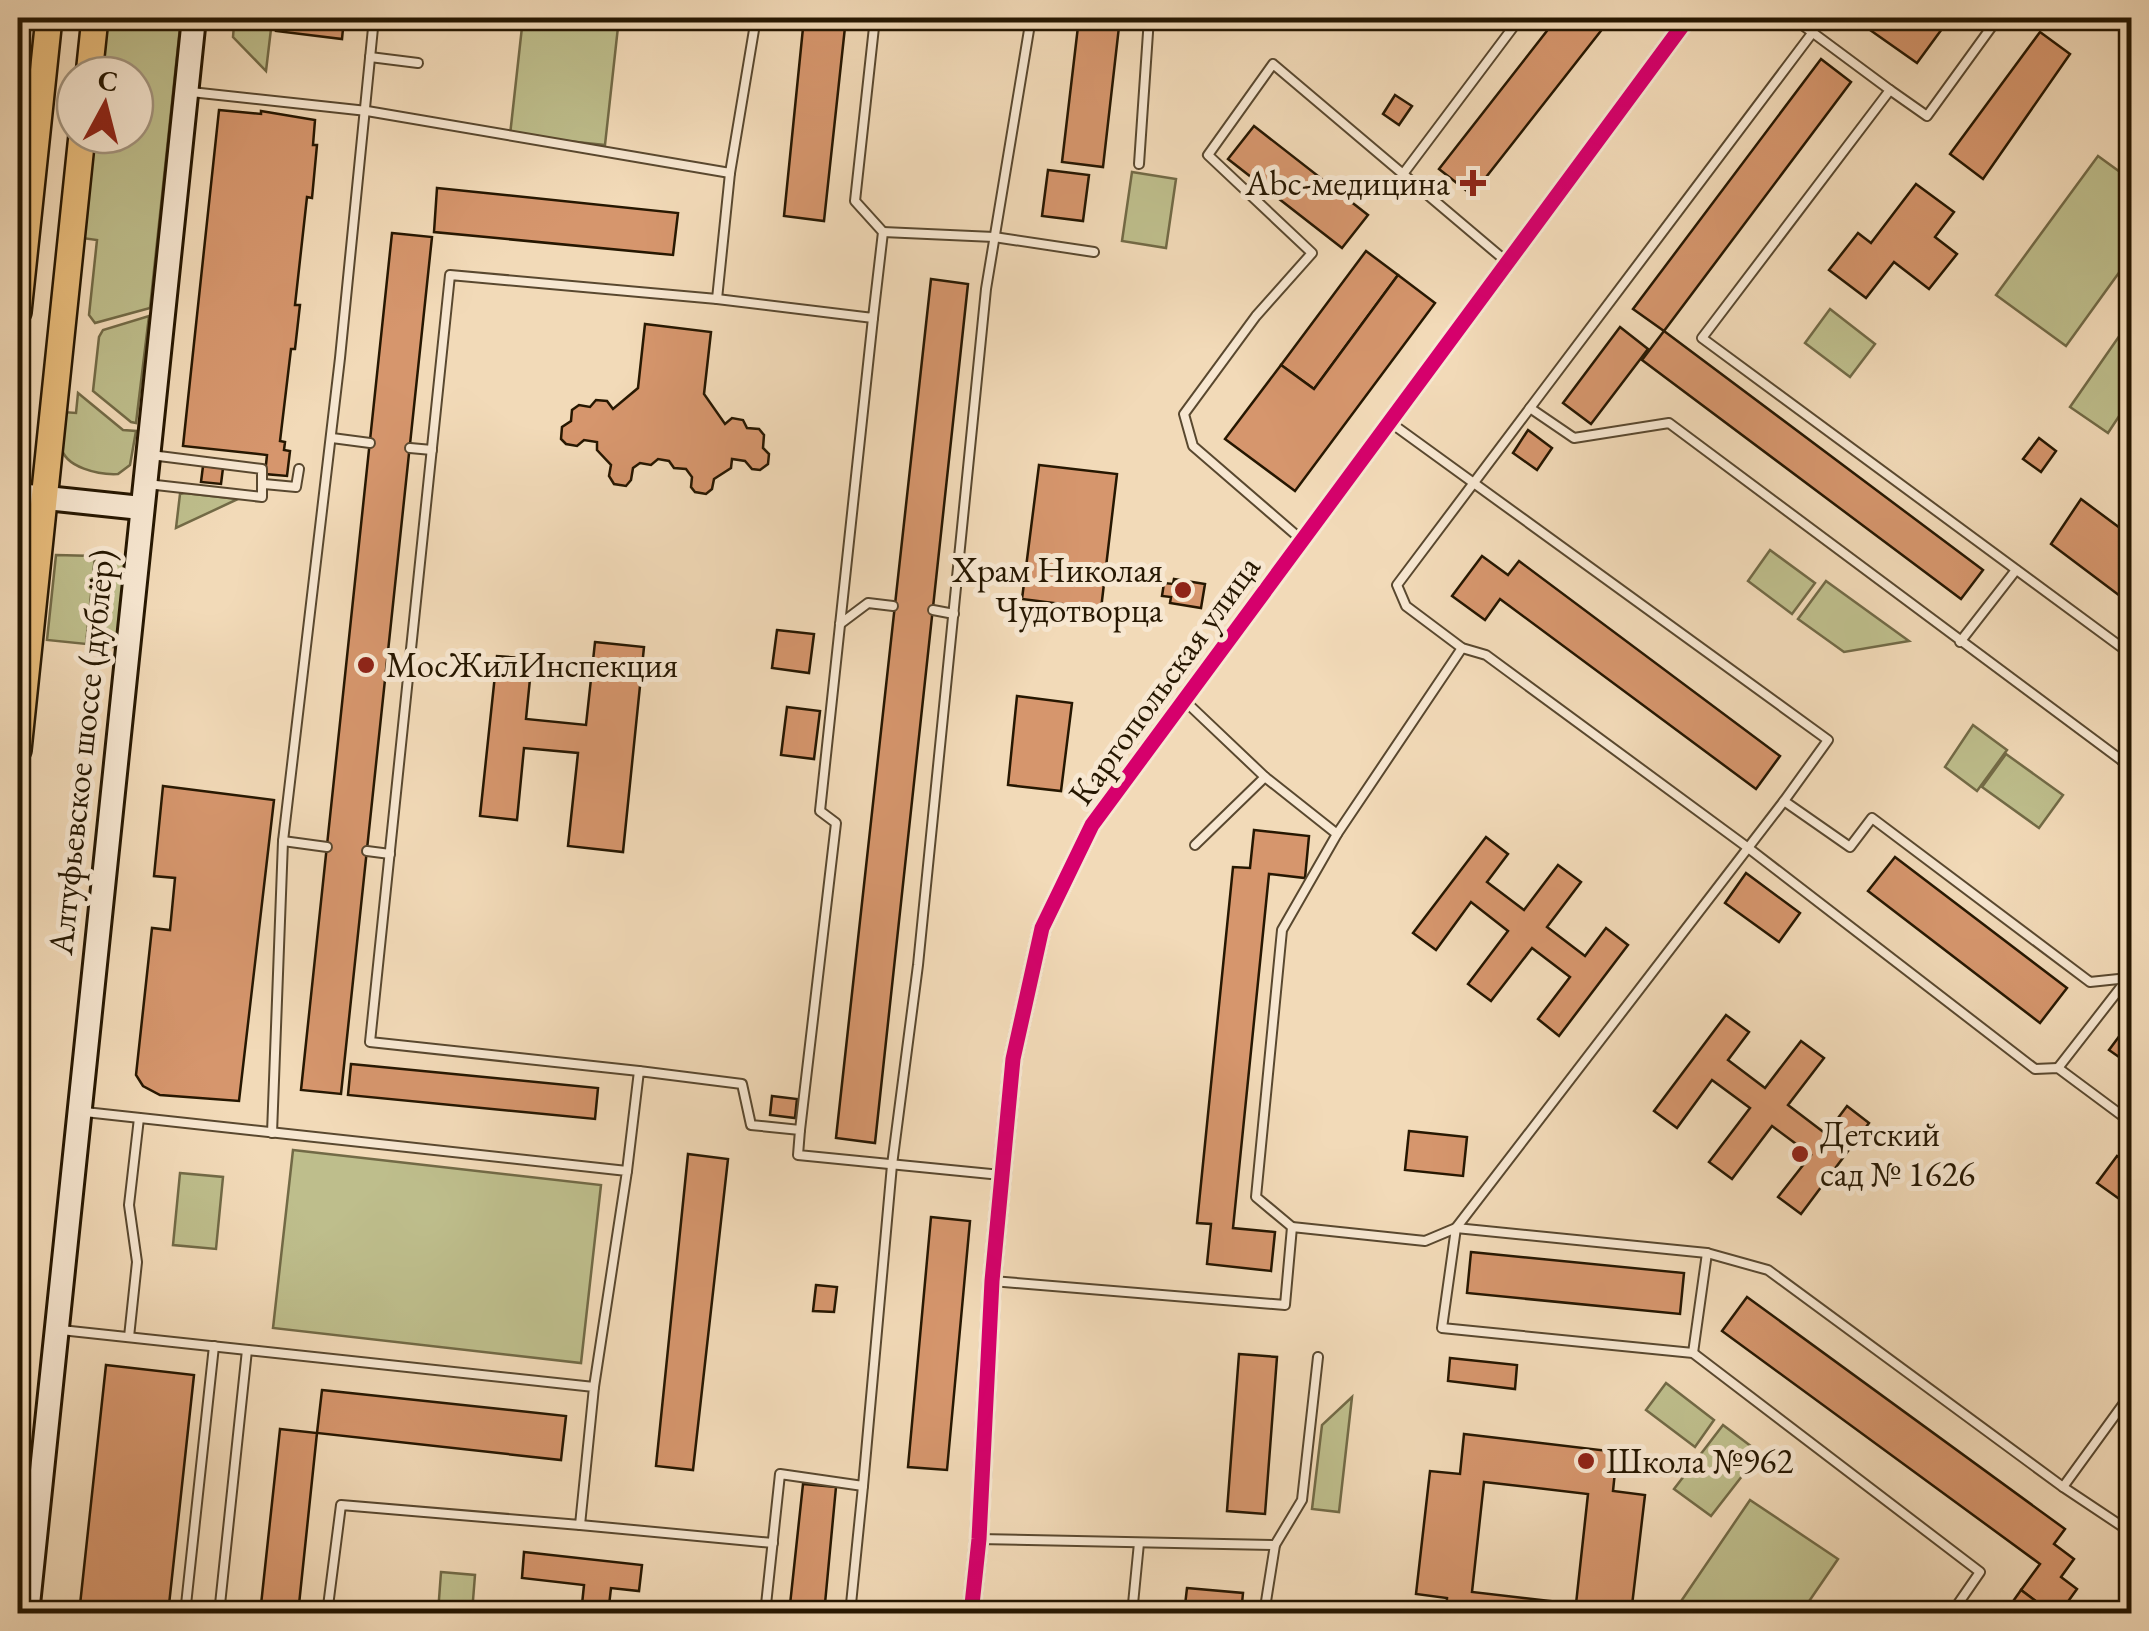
<svg xmlns="http://www.w3.org/2000/svg" width="2149" height="1631" viewBox="0 0 2149 1631" font-family="'EB Garamond',serif">
	<style>
		.green { fill: #bebe8c; stroke: #726a46; stroke-width: 2.5 }
		.building { fill: #d6966d; stroke: #261701; stroke-width: 2.5; fill-rule: evenodd }
		.lines { fill: none; stroke-linecap: round; stroke-linejoin: round }
		.lane-casing { stroke: #59482f; stroke-width: 12 }
		.street-casing { stroke: #59482f; stroke-width: 20 }
		.secondary-casing { stroke: #261701; stroke-width: 28 }
		.primary-casing { stroke: #261701; stroke-width: 30 }
		.lane { stroke: #f7e7d1; stroke-width: 8 }
		.street { stroke: #f7e7d1; stroke-width: 15 }
		.secondary { stroke: #f7e7d1; stroke-width: 22 }
		.primary { stroke: #e9bd7c; stroke-width: 25 }
		.cycleway-casing { stroke: #f7e7d1; stroke-width: 21 }
		.cycleway { stroke: #d6006c; stroke-width: 15 }
		.poi-dot { fill: #8f2418; stroke: #f7e7d1; stroke-width: 4 }
		.labels { text-anchor: middle; stroke-width: 10; stroke-linejoin: round; paint-order: stroke }
		.poi-label { font-size: 35px; fill: #261701; stroke: #f7e7d1; text-anchor: start }
		.street-label { font-size: 35px; fill: #261701; stroke: #f7e7d1 }
	</style>
	<rect width="100%" height="100%" fill="#f2dab8"/>
	<filter id="stains"><feTurbulence type="fractalNoise" baseFrequency=".002" numOctaves="4"/><feColorMatrix values="0 0 0 0 .2 0 0 0 0 .09 0 0 0 0 .02 0 0 0 .5 -.17"/></filter>
	<radialGradient id="worn" r=".72"><stop offset=".6" stop-color="#630" stop-opacity="0"/><stop offset="1" stop-color="#630" stop-opacity=".3"/></radialGradient>
	<g class="green">
		<polygon points="105,18 181,18 150,308 95,323 89,315 97,240 82,238 93,135 135,135 135,75 99,75"/>
		<polygon points="523,18 619,18 605,145 510,135"/>
		<polygon points="234,25 271,29 266,71 233,37"/>
		<polygon points="2098,156 2131,180 2131,256 2066,346 1996,295"/>
		<polygon points="1132,172 1176,179 1166,248 1122,241"/>
		<polygon points="1830,309 1875,344 1850,377 1805,343"/>
		<polygon points="149,316 136,423 131,422 93,391 99,337 103,330"/>
		<polygon points="2120,335 2131,343 2131,398 2108,433 2070,407"/>
		<path d="M78 393 123 430 136 431 130 465 118 474C100 475 64 468 61 446 59 435 62 422 63 412L76 413Z"/>
		<polygon points="180,494 185,493 238,499 176,528"/>
		<polygon points="1770,550 1815,583 1792,614 1748,581"/>
		<polygon points="56,555 95,556 86,644 47,640"/>
		<polygon points="108,557 127,558 120,648 99,645"/>
		<polygon points="1826,581 1909,641 1844,652 1798,619"/>
		<polygon points="1973,725 2007,750 1977,791 1945,767"/>
		<polygon points="2006,754 2063,795 2039,828 1982,787"/>
		<polygon points="293,1150 601,1185 581,1363 273,1328"/>
		<polygon points="180,1173 223,1177 216,1249 173,1245"/>
		<polygon points="1666,1383 1714,1420 1695,1447 1646,1410"/>
		<polygon points="1352,1397 1339,1512 1312,1509 1322,1425"/>
		<polygon points="1723,1425 1760,1453 1711,1516 1674,1489"/>
		<polygon points="1750,1500 1838,1559 1801,1613 1673,1613"/>
		<polygon points="441,1572 475,1575 472,1613 438,1613"/>
	</g>
	<g class="building">
		<polygon points="253,18 344,18 342,39 276,31 277,22"/>
		<polygon points="804,18 846,18 824,221 784,216"/>
		<polygon points="1079,18 1120,18 1103,167 1062,162"/>
		<polygon points="1557,18 1611,18 1472,195 1439,169"/>
		<polygon points="1853,18 1950,18 1917,63"/>
		<polygon points="2040,32 2070,54 1983,179 1950,154"/>
		<polygon points="1821,59 1851,82 1664,331 1633,309"/>
		<polygon points="1395,95 1412,106 1399,125 1383,114"/>
		<polygon points="219,110 261,114 261,111 315,120 313,145 317,145 312,198 307,197 295,305 300,305 295,349 291,349 280,441 285,442 284,450 290,451 287,476 265,474 267,455 183,446"/>
		<polygon points="1254,126 1368,215 1342,248 1228,159"/>
		<polygon points="1048,170 1089,175 1083,221 1042,216"/>
		<polygon points="1916,184 1954,212 1935,237 1957,254 1929,289 1894,262 1866,298 1829,270 1858,233 1871,243"/>
		<polygon points="437,188 678,213 673,255 434,232"/>
		<polygon points="392,233 432,237 341,1094 301,1090"/>
		<polygon points="1366,251 1398,275 1314,389 1281,365"/>
		<polygon points="1398,275 1435,303 1295,491 1225,439 1281,365 1314,389"/>
		<polygon points="931,279 968,284 875,1143 836,1138"/>
		<polygon points="645,324 711,332 704,394 725,424 732,418 743,420 747,428 759,429 764,435 763,448 769,454 768,464 760,470 752,469 745,461 732,459 731,468 714,479 712,489 706,494 695,492 691,487 692,477 686,469 674,468 669,461 658,459 651,465 640,463 633,468 631,480 626,486 614,484 609,476 611,465 597,450 597,442 584,440 577,446 566,444 561,439 562,427 571,421 572,410 579,405 590,407 596,400 607,401 613,409 638,388"/>
		<polygon points="1620,327 1648,349 1591,424 1563,403"/>
		<polygon points="1664,331 1983,570 1961,599 1642,360"/>
		<polygon points="1528,430 1552,448 1537,470 1513,453"/>
		<polygon points="2039,438 2056,451 2041,472 2023,459"/>
		<polygon points="1039,465 1117,474 1101,609 1022,599"/>
		<polygon points="203,466 223,468 221,484 201,482"/>
		<polygon points="2081,499 2132,537 2132,605 2051,544"/>
		<polygon points="1482,556 1508,575 1519,561 1780,756 1756,789 1500,599 1485,620 1452,596"/>
		<polygon points="1174,579 1205,584 1201,608 1170,603 1171,597 1162,596 1164,583 1173,584"/>
		<polygon points="777,630 814,634 809,673 772,668"/>
		<polygon points="595,642 644,647 623,852 568,846 578,753 524,748 517,820 480,816 497,656 532,659 526,719 586,725"/>
		<polygon points="1017,696 1072,703 1061,791 1008,785"/>
		<polygon points="787,707 820,711 814,759 781,755"/>
		<polygon points="163,786 274,800 239,1101 160,1095 143,1086 136,1075 152,928 170,930 175,878 154,876"/>
		<polygon points="1254,830 1309,836 1305,878 1269,874 1233,1228 1275,1232 1271,1271 1207,1264 1211,1224 1197,1223 1233,867 1250,868"/>
		<polygon points="1486,837 1508,854 1487,882 1524,910 1558,865 1581,882 1547,927 1585,956 1606,928 1628,945 1559,1036 1538,1019 1570,977 1532,948 1491,1001 1468,984 1508,931 1471,902 1436,950 1413,933"/>
		<polygon points="1895,857 2067,988 2040,1023 1868,891"/>
		<polygon points="1746,873 1800,913 1779,942 1725,903"/>
		<polygon points="1726,1015 1749,1032 1728,1060 1765,1088 1801,1041 1824,1058 1788,1105 1826,1134 1847,1106 1869,1123 1801,1214 1778,1197 1811,1155 1772,1126 1732,1179 1709,1162 1750,1108 1712,1080 1677,1128 1654,1111"/>
		<polygon points="2132,1019 2132,1066 2109,1050"/>
		<polygon points="351,1064 598,1088 595,1119 348,1095"/>
		<polygon points="772,1096 797,1099 795,1118 770,1115"/>
		<polygon points="1409,1131 1467,1137 1463,1176 1405,1170"/>
		<polygon points="688,1154 728,1159 693,1470 656,1466"/>
		<polygon points="2117,1156 2132,1167 2132,1208 2097,1183"/>
		<polygon points="931,1217 970,1221 947,1470 908,1467"/>
		<polygon points="1471,1252 1684,1273 1680,1314 1467,1293"/>
		<polygon points="816,1285 837,1287 834,1312 813,1311"/>
		<polygon points="1747,1297 2065,1529 2054,1544 2074,1559 2061,1577 2077,1589 2059,1614 2053,1614 2021,1590 2040,1564 1722,1331"/>
		<polygon points="1239,1354 1277,1357 1265,1514 1227,1511"/>
		<polygon points="1450,1358 1517,1365 1515,1389 1448,1381"/>
		<polygon points="106,1365 194,1375 168,1614 79,1614"/>
		<polygon points="322,1390 566,1416 561,1460 317,1433"/>
		<polygon points="280,1429 317,1433 298,1614 260,1614"/>
		<path d="M1464 1434 1617 1452 1613 1491 1645 1495 1631 1614H1446L1447 1598 1416 1594 1430 1471 1460 1474ZM1484 1482 1588 1494 1576 1604 1472 1592Z"/>
		<polygon points="803,1484 836,1487 824,1614 789,1614"/>
		<polygon points="524,1552 642,1565 639,1591 611,1588 608,1614 581,1614 584,1585 522,1578"/>
		<polygon points="1187,1588 1243,1593 1241,1614 1184,1614"/>
		<polygon points="2021,1590 2053,1614 2004,1614"/>
	</g>
	<g class="lines">
		<g class="lane-casing">
			<g id="lane">
				<polyline points="1793,18 1890,90 1702,338 2132,655"/>
				<polyline points="2117,18 2132,28"/>
				<polyline points="370,57 418,63"/>
				<polyline points="1890,90 1927,116 1998,18"/>
				<polyline points="191,92 367,111 730,173 756,18"/>
				<polyline points="1139,164 1149,18"/>
				<polyline points="1403,174 1520,18"/>
				<polyline points="883,232 994,237 1094,252"/>
				<polyline points="717,299 873,318 883,232 855,201 875,18"/>
				<polyline points="1530,408 1813,32"/>
				<polyline points="1391,423 1828,740 1784,801 1850,847 1872,818 2090,982 2128,978 2132,980"/>
				<polyline points="332,438 370,443"/>
				<polyline points="410,448 432,450"/>
				<polyline points="147,484 262,497 262,469 151,455"/>
				<polyline points="264,484 296,487 299,469"/>
				<polyline points="1303,541 1193,446 1184,414 1256,316 1312,253 1208,155 1273,64 1507,262"/>
				<polyline points="933,610 954,614"/>
				<polyline points="840,624 868,603 893,606"/>
				<polyline points="1960,642 2016,570"/>
				<polyline points="1186,702 1265,777 1195,845"/>
				<polyline points="2122,761 2132,748"/>
				<polyline points="2132,768 1669,423 1574,438 1530,408 1397,585 1406,606 1462,648 1486,655 1747,847 2035,1069 2058,1068 2132,1123"/>
				<polyline points="1265,777 1337,834 1282,930 1256,1197 1292,1227"/>
				<polyline points="1784,801 1456,1228 1442,1328 1693,1353 1980,1572 1951,1614"/>
				<polyline points="1337,834 1462,648"/>
				<polyline points="283,841 327,847"/>
				<polyline points="367,851 390,854"/>
				<polyline points="2058,1068 2128,978"/>
				<polyline points="639,1071 370,1042 450,275 717,299 730,173"/>
				<polyline points="85,1112 627,1171 594,1387"/>
				<polyline points="800,1130 836,823 820,811 873,318"/>
				<polyline points="272,1133 283,841 340,358 374,18"/>
				<polyline points="627,1171 639,1071 742,1084 751,1125 800,1130 798,1155 1001,1175"/>
				<polyline points="992,1281 1285,1305 1292,1227 1425,1241 1456,1228 1707,1253 1768,1270 2063,1487 2132,1533"/>
				<polyline points="61,1330 594,1387 580,1525 341,1505 327,1614"/>
				<polyline points="129,1337 137,1262 129,1205 139,1118"/>
				<polyline points="1693,1353 1707,1253"/>
				<polyline points="2063,1487 2132,1392"/>
				<polyline points="580,1525 773,1543"/>
				<polyline points="979,1539 1275,1545 1302,1500 1318,1357"/>
				<polyline points="185,1614 214,1346"/>
				<polyline points="219,1614 247,1350"/>
				<polyline points="765,1614 780,1474 863,1486 892,1165 918,965 986,289 1031,18"/>
				<polyline points="850,1614 863,1486"/>
				<polyline points="1132,1614 1139,1543"/>
				<polyline points="1264,1614 1275,1545"/>
			</g>
		</g>
		<g class="street-casing">
			<polyline id="street" points="971,1614 979,1539 992,1281 1013,1059 1042,928 1092,825 1688,18"/>
		</g>
		<g class="secondary-casing">
			<g id="secondary">
				<polyline points="18,495 141,508"/>
				<polyline points="27,1614 194,18"/>
			</g>
		</g>
		<g class="primary-casing">
			<g id="primary">
				<polyline points="89,75 95,18"/>
				<polyline points="18,312 49,18"/>
				<polyline points="18,750 82,135"/>
			</g>
		</g>
		<use href="#lane" class="lane"/>
		<use href="#street" class="street"/>
		<use href="#secondary" class="secondary"/>
		<use href="#primary" class="primary"/>
		<g class="cycleway-casing">
			<polyline id="cycleway" points="971,1614 979,1539 992,1281 1013,1059 1042,928 1092,825 1688,18"/>
		</g>
		<use href="#cycleway" class="cycleway"/>
	</g>
	<g class="poi-dot">
		<path d="M1468 168h10v10h10v10h-10v10h-10v-10h-10v-10h10z"/>
		<circle cx="1183" cy="590" r="10"/>
		<circle cx="366" cy="665" r="10"/>
		<circle cx="1800" cy="1154" r="10"/>
		<circle cx="1586" cy="1461" r="10"/>
	</g>
	<g class="labels">
		<g class="poi-label">
			<text x="1450" y="195" text-anchor="end">Abc-медицина</text>
			<text x="1163" y="582" text-anchor="end">Храм Николая<tspan x="1163" dy="40">Чудотворца</tspan></text>
			<text x="386" y="677">МосЖилИнспекция</text>
			<text x="1820" y="1146">Детский<tspan x="1820" dy="40">сад № 1626</tspan></text>
			<text x="1606" y="1473">Школа №962</text>
		</g>
		<g class="street-label">
			<text transform="translate(1164 680) rotate(-54)" y="12">Каргопольская улица</text>
			<text transform="translate(81 752) rotate(-84)" y="12">Алтуфьевское шоссе (дублёр)</text>
		</g>
	</g>
	<rect width="2149" height="1631" fill="none" stroke="#f2dab8" stroke-width="60"/>
	<rect x="20" y="20" width="2109" height="1591" fill="none" stroke="#261701" stroke-width="5"/>
	<rect x="30" y="30" width="2089" height="1571" fill="none" stroke="#261701" stroke-width="2.5"/>
	<g transform="translate(105 105) rotate(7)"><circle r="48" fill="#f7e7d1" stroke="#a3947e" stroke-width="2.5"/>
	<path d="M0-8L18 38L0 25L-18 38Z" fill="#8f2418"/>
	<text y="-15" font-size="28" font-weight="bold" text-anchor="middle" fill="#261701">С</text>
	</g>
	<rect width="100%" height="100%" filter="url(#stains)"/>
	<rect width="100%" height="100%" fill="url(#worn)"/>
</svg>
